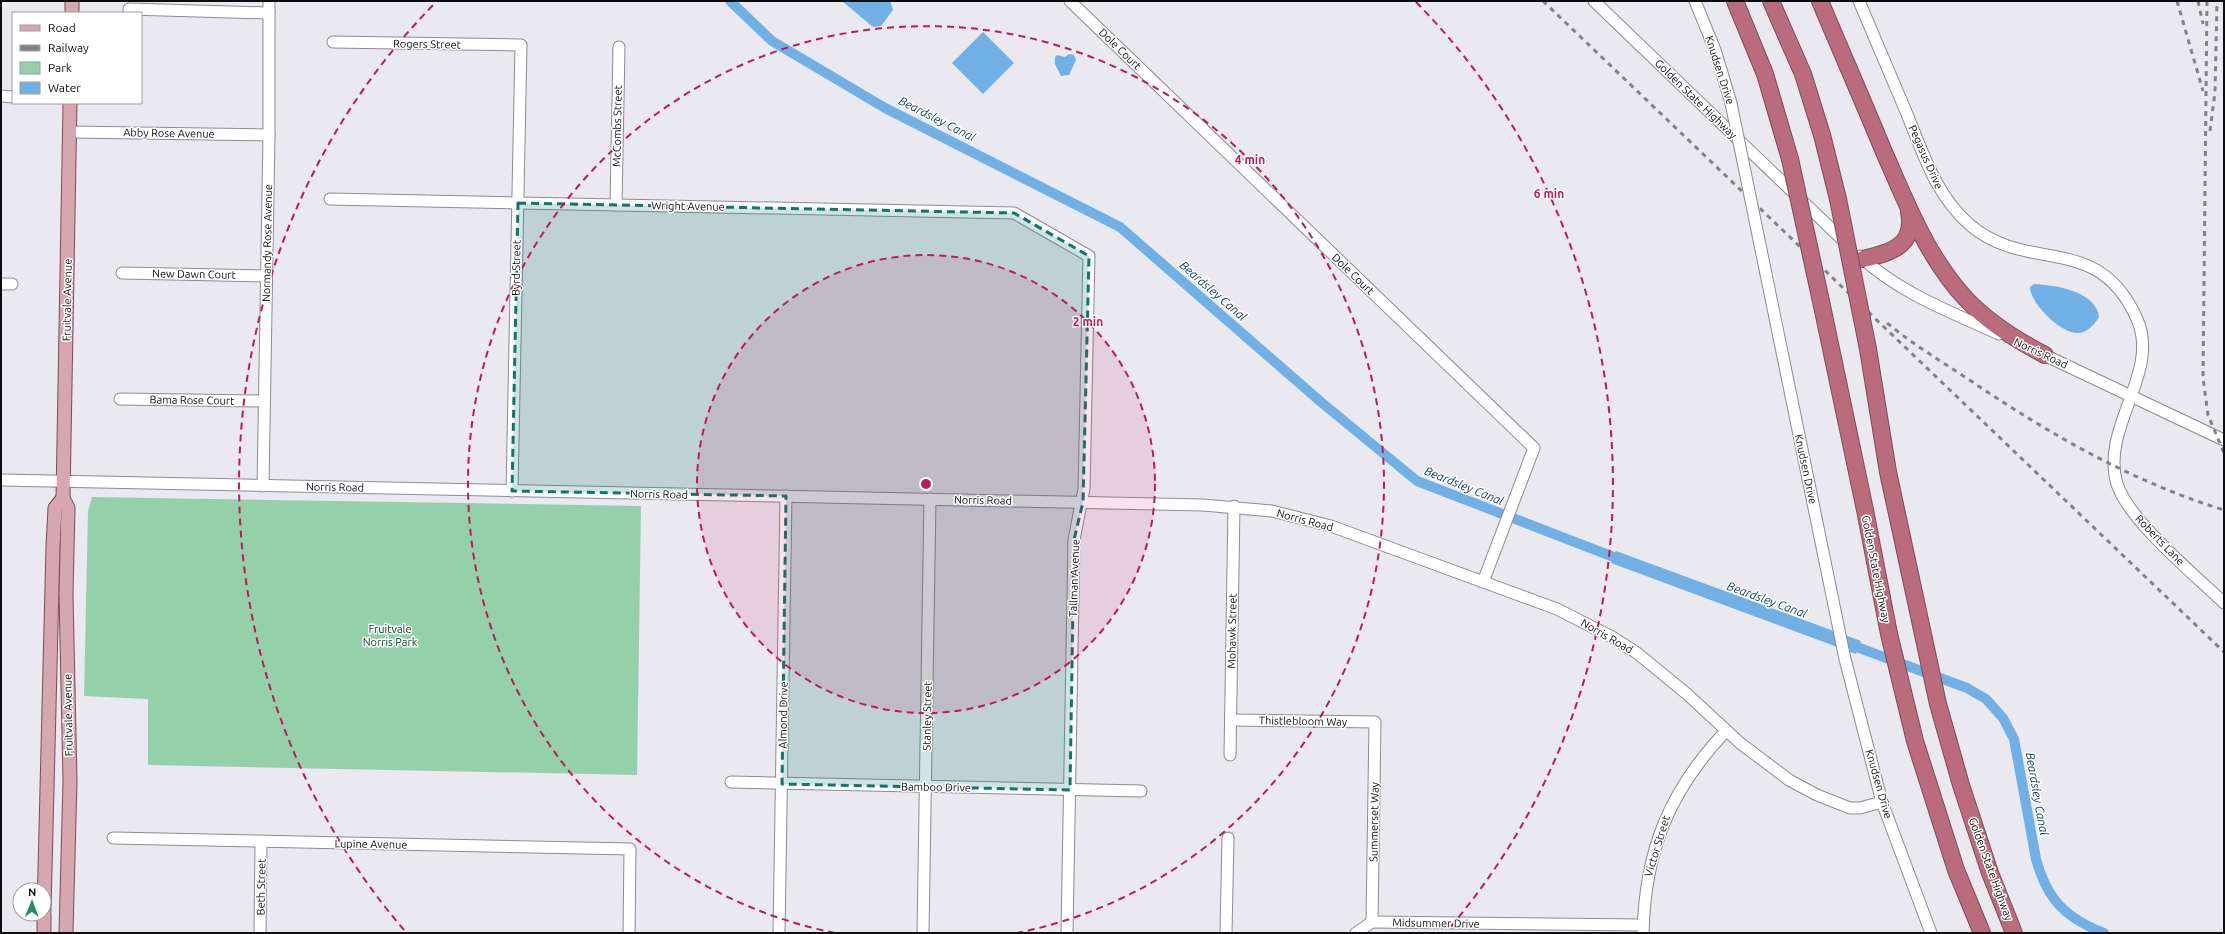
<svg xmlns="http://www.w3.org/2000/svg" width="2225" height="934" viewBox="0 0 2225 934" font-family="Ubuntu,sans-serif">
	<style>
		.green { fill: #94d0a9 }
		.water { fill: #71b0e5 }
		.lines { fill: none; stroke-linecap: round; stroke-linejoin: round }
		.canal { stroke: #71b0e5; stroke-width: 10 }
		.minor-casing { stroke: #8b8b91; stroke-width: 13 }
		.major-casing { stroke: #7d4b56; stroke-width: 15 }
		.highway-casing { stroke: #7d4b56; stroke-width: 18 }
		.minor { stroke: #fff; stroke-width: 11 }
		.major { stroke: #d6a7b0; stroke-width: 13 }
		.highway { stroke: #ba6c7c; stroke-width: 16 }
		.rail { stroke: #838287; stroke-width: 3; stroke-dasharray: 5 5; stroke-linecap: butt }
		.minor-bridge-casing { stroke: #8b8b91; stroke-width: 13; stroke-linecap: butt }
		.highway-bridge-casing { stroke: #7d4b56; stroke-width: 18; stroke-linecap: butt }
		.minor-bridge { stroke: #fff; stroke-width: 11 }
		.highway-bridge { stroke: #ba6c7c; stroke-width: 16 }
		.marked { fill: #0f766e; fill-opacity: 0.2; stroke: #0f766e; stroke-width: 3; stroke-dasharray: 8 5; stroke-linejoin: round }
		.ring { fill: none; stroke: #c2185b; stroke-width: 2; stroke-dasharray: 7 5 }
		.labels { text-anchor: middle; stroke-width: 3; stroke-linejoin: round; paint-order: stroke }
		.street-label { font-size: 11px; fill: #0d0d0f; stroke: #fff }
		.park-label { font-size: 11px; fill: #014022; stroke: #fff }
		.water-label { font-size: 12px; font-style: italic; fill: #083a5d; stroke: #fff }
		.centre { fill: #c2185b; stroke: #fff; stroke-width: 2 }
		.ring-label { font-size: 12px; text-anchor: middle; font-weight: bold; fill: #c2185b; stroke: #fff; stroke-width: 3; stroke-linejoin: round; paint-order: stroke }
	</style>
	<rect width="100%" height="100%" fill="#eae9f0"/>
	<polygon class="green" points="92,497 641,506 637,775 148,765 148,699 84,696 88,511"/>
	<g class="water">
		<polygon points="842,1 890,1 893,10 881,26 873,27"/>
		<polygon points="983,32 1014,63 983,94 952,63"/>
		<polygon points="1069,54 1074,55 1076,60 1069,75 1061,76 1055,64 1055,57 1057,55 1065,57"/>
		<path d="M2034 284C2055 285 2096 291 2099 317 2094 325 2087 333 2077 333 2060 333 2030 303 2030 287Z"/>
		<polygon points="1616,551 1861,641 1856,654 1611,563"/>
	</g>
	<g class="lines">
		<g class="canal">
			<polyline points="730,1 772,41 885,108 1120,227 1321,402 1417,481 1624,561"/>
			<path d="M1846 643 1967 688 1986 699 2003 718 2014 739 2036 859C2047 899 2065 918 2104 933"/>
		</g>
		<g class="minor-casing">
			<g id="minor">
				<polyline points="1070,1 1534,448 1483,582"/>
				<polyline points="1594,1 1847,244"/>
				<polyline points="1695,1 1715,50 1731,103"/>
				<path d="M1859 1C1875 39 1891 76 1907 114 1923 153 1936 196 1970 225 2029 275 2098 231 2137 319 2161 373 2100 427 2117 484 2129 521 2195 575 2224 603"/>
				<polyline points="129,9 269,13"/>
				<polyline points="333,42 521,45 512,491"/>
				<polyline points="1,96 13,97"/>
				<polyline points="70,132 269,135"/>
				<polyline points="330,199 1014,213 1089,256 1084,489 1074,540 1067,933"/>
				<polyline points="616,205 619,47"/>
				<path d="M1860 256C1899 293 1951 312 1999 334"/>
				<polyline points="122,273 266,276"/>
				<polyline points="1766,274 1845,659 1882,802 1931,933"/>
				<polyline points="1,284 12,284"/>
				<polyline points="2038,352 2224,440"/>
				<polyline points="120,399 264,401"/>
				<polyline points="1,480 1203,505 1272,511 1331,526 1557,609 1612,637 1637,653 1687,694 1740,743 1789,780 1817,795 1850,808 1860,808 1882,802"/>
				<polyline points="263,486 269,135 269,1"/>
				<polyline points="1231,720 1375,722 1372,922"/>
				<polyline points="1230,755 1234,506"/>
				<polyline points="731,782 1141,791"/>
				<polyline points="113,838 630,849 629,933"/>
				<polyline points="1372,922 1643,925"/>
				<polyline points="260,933 261,841"/>
				<polyline points="779,933 786,496"/>
				<polyline points="923,933 930,499"/>
				<polyline points="1226,933 1228,838"/>
				<polyline points="1356,933 1372,922"/>
				<path d="M1643 933C1645 851 1669 791 1726 731"/>
			</g>
		</g>
		<g class="major-casing">
			<g id="major">
				<polyline points="72,13 72,1"/>
				<polyline points="44,910 53,546 55,508 63,498"/>
				<polyline points="44,933 44,914"/>
				<polyline points="66,933 70,781 66,594 68,508 63,498 70,103"/>
			</g>
		</g>
		<g class="highway-casing">
			<g id="highway">
				<polyline points="1735,1 1765,74 1790,159"/>
				<polyline points="1771,1 1803,74 1822,135 1838,199"/>
				<path d="M1820 1C1841 51 1863 101 1884 152 1907 204 1927 257 1966 299 1989 323 2016 340 2045 355"/>
				<path d="M1863 259C1890 253 1916 246 1909 212"/>
				<polyline points="1822,306 1865,510 1889,634 1915,741 1956,870 1982,933"/>
				<polyline points="1868,349 1888,472 1938,704 1961,785 1990,873 2014,933"/>
			</g>
		</g>
		<use href="#minor" class="minor"/>
		<use href="#major" class="major"/>
		<use href="#highway" class="highway"/>
		<g class="rail">
			<polyline points="1543,1 2224,652"/>
			<polyline points="2177,1 2203,91"/>
			<polyline points="2198,1 2203,24"/>
			<polyline points="2207,1 2203,378 2208,415 2224,453"/>
			<polyline points="2210,131 2215,92 2217,1"/>
			<path d="M1887 323C1915 346 1944 363 1974 383 2053 436 2133 482 2224 510"/>
		</g>
		<g class="minor-bridge-casing">
			<polyline id="minor-bridge" points="1731,103 1766,274"/>
		</g>
		<g class="highway-bridge-casing">
			<g id="highway-bridge">
				<polyline points="1790,159 1822,306"/>
				<polyline points="1838,199 1868,349"/>
			</g>
		</g>
		<use href="#minor-bridge" class="minor-bridge"/>
		<use href="#highway-bridge" class="highway-bridge"/>
	</g>
	<path class="marked" d="M518 203 1014 213 1089 256 1083 502 1074 540 1070 790 782 784 786 496 512 491Z"/>
	<circle cx="926" cy="484" r="229" fill="#c2185b" fill-opacity=".12"/>
	<g class="ring">
		<circle cx="926" cy="484" r="229"/>
		<path d="M835 933A458 458 0 1 1 1017 933"/>
		<path d="M404 930A687 687 0 0 1 436 2M1416 2A687 687 0 0 1 1448 930"/>
	</g>
	<g class="labels">
		<g class="street-label">
			<text transform="translate(427 44) rotate(1)" y="4">Rogers Street</text>
			<text transform="translate(1120 49) rotate(44)" y="4">Dole Court</text>
			<text transform="translate(1720 70) rotate(72)" y="4">Knudsen Drive</text>
			<text transform="translate(1696 99) rotate(44)" y="4">Golden State Highway</text>
			<text transform="translate(617 126) rotate(-89)" y="4">McCombs Street</text>
			<text transform="translate(169 133) rotate(1)" y="4">Abby Rose Avenue</text>
			<text transform="translate(1926 157) rotate(66)" y="4">Pegasus Drive</text>
			<text transform="translate(688 206) rotate(1)" y="4">Wright Avenue</text>
			<text transform="translate(267 243) rotate(-89)" y="4">Normandy Rose Avenue</text>
			<text transform="translate(516 268) rotate(-89)" y="4">Byrd Street</text>
			<text transform="translate(194 274) rotate(1)" y="4">New Dawn Court</text>
			<text transform="translate(1353 274) rotate(44)" y="4">Dole Court</text>
			<text transform="translate(67 300) rotate(-89)" y="4">Fruitvale Avenue</text>
			<text transform="translate(2041 353) rotate(25)" y="4">Norris Road</text>
			<text transform="translate(192 400) rotate(1)" y="4">Bama Rose Court</text>
			<text transform="translate(1806 469) rotate(78)" y="4">Knudsen Drive</text>
			<text transform="translate(335 487) rotate(1)" y="4">Norris Road</text>
			<text transform="translate(659 494) rotate(1)" y="4">Norris Road</text>
			<text transform="translate(983 500) rotate(1)" y="4">Norris Road</text>
			<text transform="translate(1305 520) rotate(15)" y="4">Norris Road</text>
			<text transform="translate(2160 540) rotate(46)" y="4">Roberts Lane</text>
			<text transform="translate(1876 569) rotate(79)" y="4">Golden State Highway</text>
			<text transform="translate(1074 578) rotate(-88)" y="4">Tallman Avenue</text>
			<text transform="translate(1232 631) rotate(-89)" y="4">Mohawk Street</text>
			<text transform="translate(1607 636) rotate(30)" y="4">Norris Road</text>
			<text transform="translate(68 715) rotate(-91)" y="4">Fruitvale Avenue</text>
			<text transform="translate(783 715) rotate(-89)" y="4">Almond Drive</text>
			<text transform="translate(927 716) rotate(-89)" y="4">Stanley Street</text>
			<text transform="translate(1303 721) rotate(1)" y="4">Thistlebloom Way</text>
			<text transform="translate(1879 784) rotate(74)" y="4">Knudsen Drive</text>
			<text transform="translate(936 787) rotate(1)" y="4">Bamboo Drive</text>
			<text transform="translate(1374 822) rotate(-89)" y="4">Summerset Way</text>
			<text transform="translate(371 844) rotate(1)" y="4">Lupine Avenue</text>
			<text transform="translate(1657 846) rotate(-73)" y="4">Victor Street</text>
			<text transform="translate(1991 869) rotate(70)" y="4">Golden State Highway</text>
			<text transform="translate(261 887) rotate(-89)" y="4">Beth Street</text>
			<text transform="translate(1436 923) rotate(1)" y="4">Midsummer Drive</text>
		</g>
		<g class="park-label">
			<text x="390" y="633">Fruitvale<tspan x="390" dy="13">Norris Park</tspan></text>
		</g>
		<g class="water-label">
			<text transform="translate(937 119) rotate(27)" y="4">Beardsley Canal</text>
			<text transform="translate(1213 291) rotate(41)" y="4">Beardsley Canal</text>
			<text transform="translate(1464 486) rotate(22)" y="4">Beardsley Canal</text>
			<text transform="translate(1767 600) rotate(20)" y="4">Beardsley Canal</text>
			<text transform="translate(2037 794) rotate(80)" y="4">Beardsley Canal</text>
		</g>
	</g>
	<circle cx="926" cy="484" r="6" class="centre"/>
	<g class="ring-label">
		<text x="1250" y="164">4 min</text>
		<text x="1549" y="198">6 min</text>
		<text x="1088" y="326">2 min</text>
	</g>
	<rect width="2225" height="934" fill="none" stroke="#0d0d0f" stroke-width="4"/>
	<rect x="12" y="12" width="130" height="92" fill="#ffffff" stroke="#9e9e9f"/>
	<rect x="20" y="25" width="20" height="6" fill="#d6a7b0" stroke="#9e9e9f"/>
	<text x="48" y="32" font-size="12" fill="#0d0d0f">Road</text>
	<rect x="20" y="45" width="20" height="6" fill="#838287" stroke="#9e9e9f"/>
	<text x="48" y="52" font-size="12" fill="#0d0d0f">Railway</text>
	<rect x="20" y="62" width="20" height="12" fill="#94d0a9" stroke="#9e9e9f"/>
	<text x="48" y="72" font-size="12" fill="#0d0d0f">Park</text>
	<rect x="20" y="82" width="20" height="12" fill="#71b0e5" stroke="#9e9e9f"/>
	<text x="48" y="92" font-size="12" fill="#0d0d0f">Water</text>
	<g transform="translate(32 902) rotate(1)"><circle r="19" fill="#ffffff" stroke="#9e9e9f"/>
	<path d="M0-3L7 15L0 10L-7 15Z" fill="#268d69"/>
	<text y="-6" font-size="11" font-weight="bold" text-anchor="middle" fill="#0d0d0f">N</text>
	</g>
</svg>
